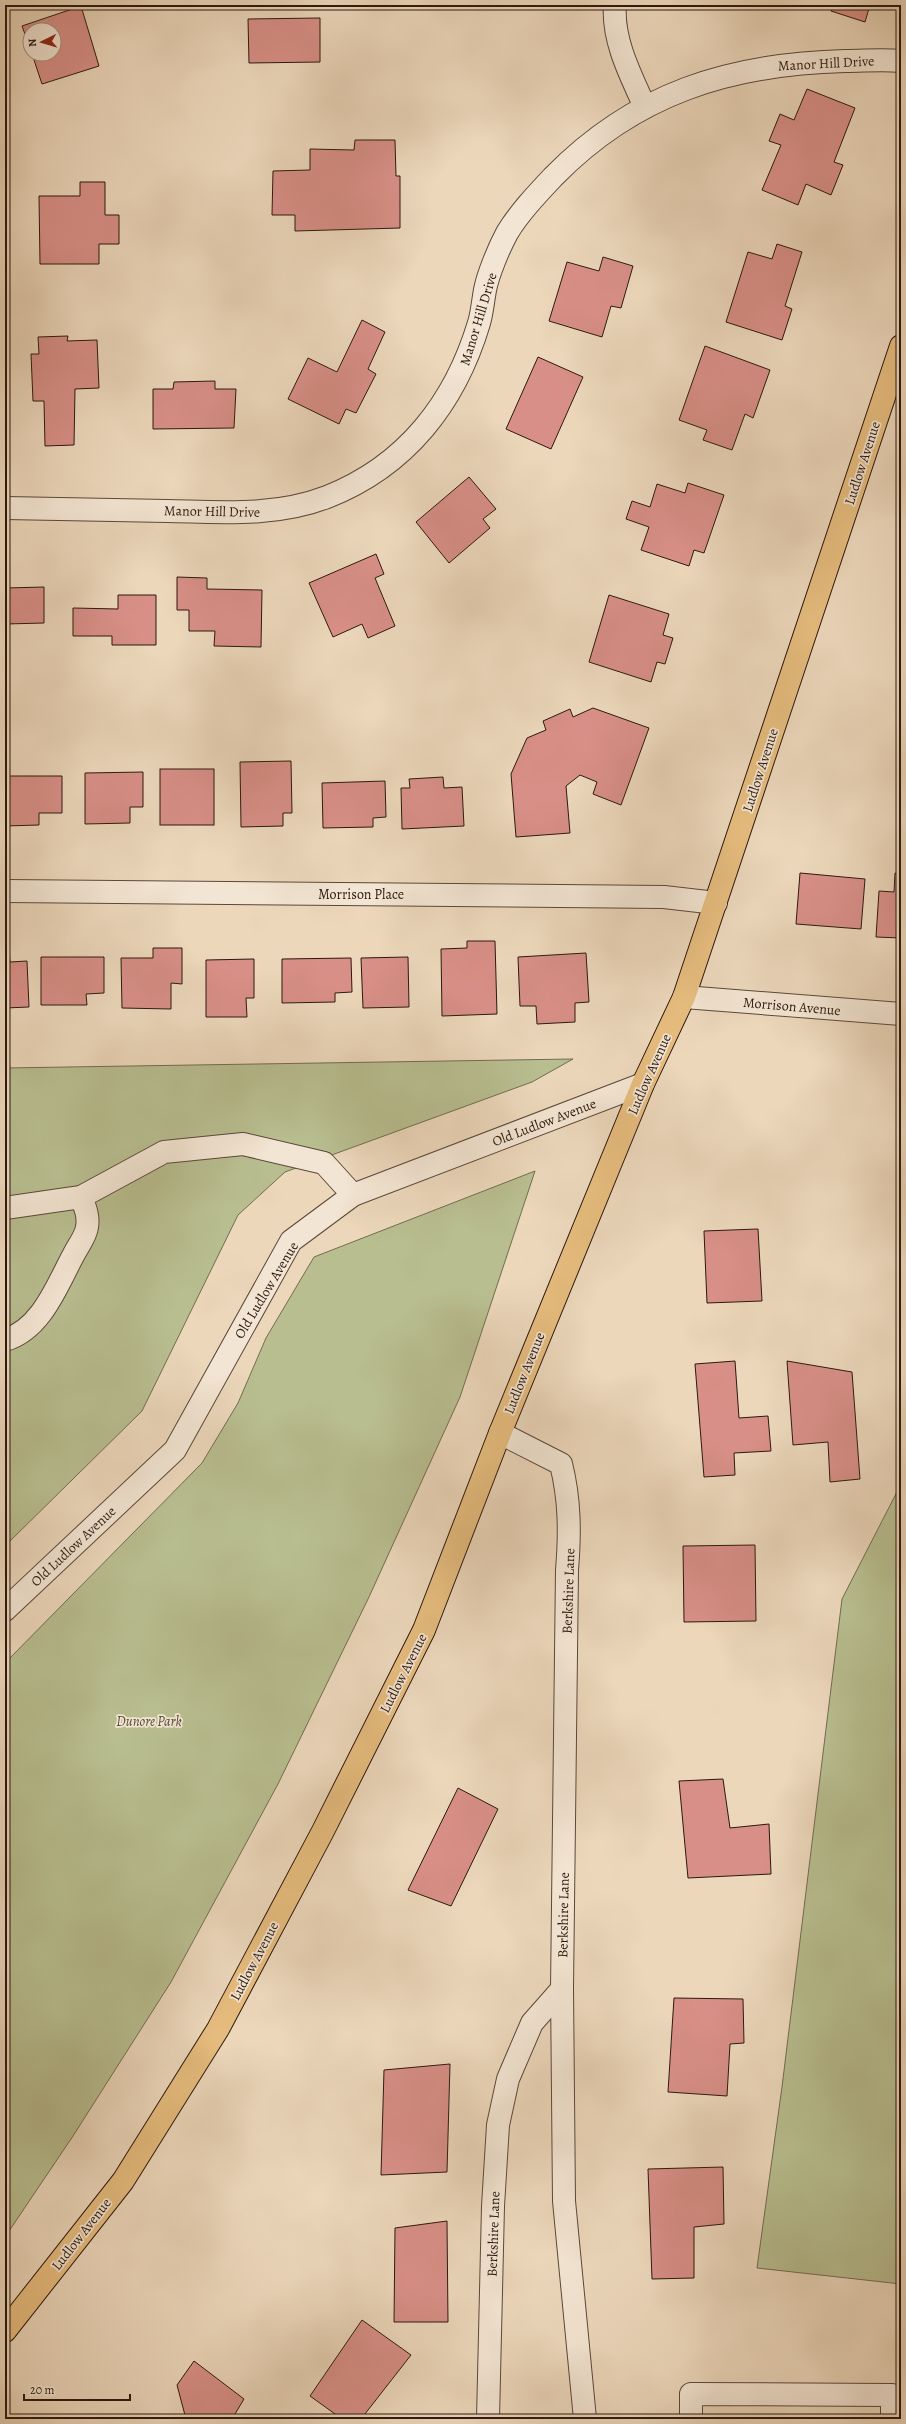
<svg xmlns="http://www.w3.org/2000/svg" width="906" height="2424" viewBox="0 0 906 2424" font-family="Alegreya,serif">
	<style>
		.green { fill: #b8be90; stroke: #726c50 }
		.building { fill: #d88f87; stroke: #2b190f }
		.lines { fill: none; stroke-linecap: round; stroke-linejoin: round }
		.minor-casing { stroke: #5b483a; stroke-width: 24 }
		.major-casing { stroke: #2b190f; stroke-width: 24 }
		.minor { stroke: #f3e5d3; stroke-width: 22 }
		.major { stroke: #e6bc7e; stroke-width: 22 }
		.labels { text-anchor: middle; stroke-width: 3.5; stroke-linejoin: round; paint-order: stroke }
		.street-label { font-size: 14px; fill: #2b190f; stroke: #f3e5d3 }
		.park-label { font-size: 14px; font-style: italic; fill: #554b36; stroke: #f3e5d3 }
	</style>
	<rect width="100%" height="100%" fill="#ecd7bb"/>
	<filter id="stains"><feTurbulence type="fractalNoise" baseFrequency=".005" numOctaves="4"/><feColorMatrix values="0 0 0 0 .2 0 0 0 0 .09 0 0 0 0 .02 0 0 0 .5 -.17"/></filter>
	<radialGradient id="worn" r=".72"><stop offset=".6" stop-color="#630" stop-opacity="0"/><stop offset="1" stop-color="#630" stop-opacity=".3"/></radialGradient>
	<g class="green">
		<polygon points="573,1059 532,1082 285,1172 238,1215 142,1411 5,1546 5,1068"/>
		<polygon points="535,1171 460,1397 369,1597 278,1784 171,1982 73,2136 5,2237 5,1663 202,1463 238,1403 266,1338 314,1257"/>
		<polygon points="901,1484 901,2284 757,2268 782,2087 842,1599"/>
	</g>
	<g class="building">
		<polygon points="833,5 870,5 865,22 831,11"/>
		<polygon points="81,6 99,66 42,84 32,54 54,54 54,30 30,30 30,48 22,26"/>
		<polygon points="320,18 320,62 249,63 248,19"/>
		<polygon points="807,89 855,108 834,162 843,165 831,195 806,184 798,205 762,190 781,145 769,141 780,114 794,120"/>
		<polygon points="355,140 395,140 396,176 400,176 400,228 295,231 295,215 272,215 273,171 310,170 310,149 354,150"/>
		<polygon points="80,182 105,182 105,215 119,215 119,244 99,244 99,264 40,264 39,196 80,196"/>
		<polygon points="777,244 802,252 785,306 792,309 782,340 726,322 748,252 772,259"/>
		<polygon points="603,257 633,266 621,308 611,306 602,337 549,321 567,262 599,271"/>
		<polygon points="362,320 385,332 368,369 376,374 356,413 346,409 339,424 288,399 308,358 337,372"/>
		<polygon points="68,336 67,341 97,340 99,388 75,389 74,445 45,446 44,401 33,401 31,354 39,354 38,337"/>
		<polygon points="705,346 770,370 753,418 745,414 732,450 703,440 707,430 679,420"/>
		<polygon points="538,357 583,377 551,449 506,429"/>
		<polygon points="215,381 215,389 236,389 234,428 153,429 153,389 173,389 174,382"/>
		<polygon points="469,477 496,509 483,519 490,528 449,563 416,522"/>
		<polygon points="688,483 724,495 704,553 694,550 689,566 641,550 649,527 626,519 632,501 650,507 657,484 685,493"/>
		<polygon points="376,554 384,574 375,578 395,626 368,638 362,624 333,637 309,583"/>
		<polygon points="177,577 207,578 207,589 262,590 261,647 214,646 215,631 189,631 189,610 177,610"/>
		<polygon points="44,587 44,623 5,624 5,588"/>
		<polygon points="118,595 156,595 156,645 112,645 112,636 73,636 73,608 118,609"/>
		<polygon points="609,595 669,614 663,635 673,638 665,664 657,662 651,682 589,662"/>
		<polygon points="593,708 649,728 621,805 593,794 597,782 580,775 566,786 570,833 516,837 511,774 527,738 546,730 543,721 570,709 573,717"/>
		<polygon points="291,761 292,813 283,813 283,826 241,827 240,762"/>
		<rect x="160" y="769" width="54" height="56"/>
		<polygon points="143,772 143,807 130,807 130,823 85,824 85,773"/>
		<polygon points="5,776 62,776 62,813 39,813 39,825 5,826"/>
		<polygon points="443,777 444,788 462,787 464,826 402,829 401,788 410,788 409,779"/>
		<polygon points="385,781 386,817 373,818 373,827 323,828 322,783"/>
		<polygon points="800,873 865,879 861,929 796,924"/>
		<polygon points="895,873 901,874 901,938 876,937 879,891 894,892"/>
		<polygon points="467,941 495,941 497,1014 442,1016 441,949 467,948"/>
		<polygon points="153,948 182,948 182,984 171,983 171,1009 122,1008 121,958 153,958"/>
		<polygon points="5,950 9,950 10,962 27,961 29,1007 5,1008"/>
		<polygon points="586,953 589,1002 575,1003 575,1022 537,1024 536,1006 520,1006 518,957"/>
		<polygon points="41,957 104,957 104,993 86,994 87,1005 41,1005"/>
		<polygon points="408,957 409,1007 363,1008 361,958"/>
		<polygon points="351,958 352,992 335,993 335,1002 282,1003 282,959"/>
		<polygon points="254,959 254,998 246,998 247,1017 206,1017 206,960"/>
		<polygon points="758,1229 762,1301 707,1303 704,1231"/>
		<polygon points="735,1361 739,1418 768,1416 771,1451 734,1453 735,1475 704,1477 695,1364"/>
		<polygon points="787,1361 852,1372 860,1479 830,1482 828,1442 793,1445"/>
		<polygon points="755,1545 756,1621 684,1622 683,1546"/>
		<polygon points="723,1779 730,1828 769,1824 771,1874 688,1878 679,1781"/>
		<polygon points="458,1788 498,1809 451,1906 408,1890"/>
		<polygon points="674,1998 743,1999 744,2043 730,2044 727,2096 668,2092"/>
		<polygon points="450,2064 447,2172 381,2175 384,2070"/>
		<polygon points="723,2167 724,2224 694,2227 694,2278 652,2279 648,2169"/>
		<polygon points="447,2221 448,2322 394,2322 395,2228"/>
		<polygon points="362,2320 411,2355 361,2419 342,2419 310,2396"/>
		<polygon points="194,2361 244,2399 232,2419 186,2419 177,2385"/>
	</g>
	<g class="lines">
		<g class="minor-casing">
			<g id="minor">
				<path d="M615 5C612 40 631 76 645 107"/>
				<path d="M5 508C59 509 113 510 167 511 221 512 275 517 327 497 406 466 455 403 479 323 482 313 483 301 485 290 488 274 499 248 507 233 519 213 537 194 553 177 635 93 730 64 845 61 864 61 883 59 901 61"/>
				<polyline points="5,891 664,897 716,903"/>
				<polyline points="684,997 901,1014"/>
				<polyline points="5,1208 81,1197 164,1152 243,1144 324,1163 353,1195"/>
				<path d="M5 1340C42 1329 57 1285 74 1254 78 1246 86 1236 87 1227 89 1216 85 1207 81 1197"/>
				<path d="M500 1433 561 1464C570 1500 570 1533 567 1570L562 1989 564 2201 585 2419"/>
				<polyline points="5,1610 175,1450 291,1241 353,1195 643,1084"/>
				<polyline points="488,2419 493,2206 498,2125 508,2079 532,2023 562,1989"/>
				<polyline points="691,2419 691,2394 892,2395 892,2419"/>
			</g>
		</g>
		<g class="major-casing">
			<polyline id="major" points="5,2331 123,2181 218,2029 323,1831 424,1630 500,1433 643,1084 684,997 901,346"/>
		</g>
		<use href="#minor" class="minor"/>
		<use href="#major" class="major"/>
	</g>
	<g class="labels">
		<g class="street-label">
			<text transform="translate(826 63) rotate(-3)" y="5">Manor Hill Drive</text>
			<text transform="translate(478 319) rotate(-73)" y="5">Manor Hill Drive</text>
			<text transform="translate(862 463) rotate(-72)" y="5">Ludlow Avenue</text>
			<text transform="translate(212 511) rotate(1)" y="5">Manor Hill Drive</text>
			<text transform="translate(760 770) rotate(-72)" y="5">Ludlow Avenue</text>
			<text x="361" y="899">Morrison Place</text>
			<text transform="translate(792 1006) rotate(5)" y="5">Morrison Avenue</text>
			<text transform="translate(649 1074) rotate(-66)" y="5">Ludlow Avenue</text>
			<text transform="translate(544 1122) rotate(-21)" y="5">Old Ludlow Avenue</text>
			<text transform="translate(266 1290) rotate(-59)" y="5">Old Ludlow Avenue</text>
			<text transform="translate(524 1373) rotate(-68)" y="5">Ludlow Avenue</text>
			<text transform="translate(73 1546) rotate(-43)" y="5">Old Ludlow Avenue</text>
			<text transform="translate(568 1591) rotate(-88)" y="5">Berkshire Lane</text>
			<text transform="translate(403 1673) rotate(-63)" y="5">Ludlow Avenue</text>
			<text transform="translate(563 1915) rotate(-89)" y="5">Berkshire Lane</text>
			<text transform="translate(254 1961) rotate(-62)" y="5">Ludlow Avenue</text>
			<text transform="translate(81 2234) rotate(-52)" y="5">Ludlow Avenue</text>
			<text transform="translate(493 2234) rotate(-88)" y="5">Berkshire Lane</text>
		</g>
		<g class="park-label">
			<text x="149" y="1726">Dunore Park</text>
		</g>
	</g>
	<rect width="906" height="2424" fill="none" stroke="#ecd7bb" stroke-width="20"/>
	<rect x="6" y="6" width="894" height="2412" fill="none" stroke="#2b190f" stroke-width="2"/>
	<rect x="10" y="10" width="886" height="2404" fill="none" stroke="#2b190f"/>
	<g transform="translate(42 42) rotate(265)"><circle r="19" fill="#f3e5d3" stroke="#a39385"/>
	<path d="M0-3L7 15L0 10L-7 15Z" fill="#8f2418"/>
	<text y="-6" font-size="11" font-weight="bold" text-anchor="middle" fill="#2b190f">N</text>
	</g>
	<path d="M24 2394v6h106v-6" fill="none" stroke="#2b190f" stroke-width="2"/>
	<text x="30" y="2394" font-size="12" fill="#2b190f" stroke="#f3e5d3" stroke-width="3" paint-order="stroke">20 m</text>
	<rect width="100%" height="100%" filter="url(#stains)"/>
	<rect width="100%" height="100%" fill="url(#worn)"/>
</svg>
